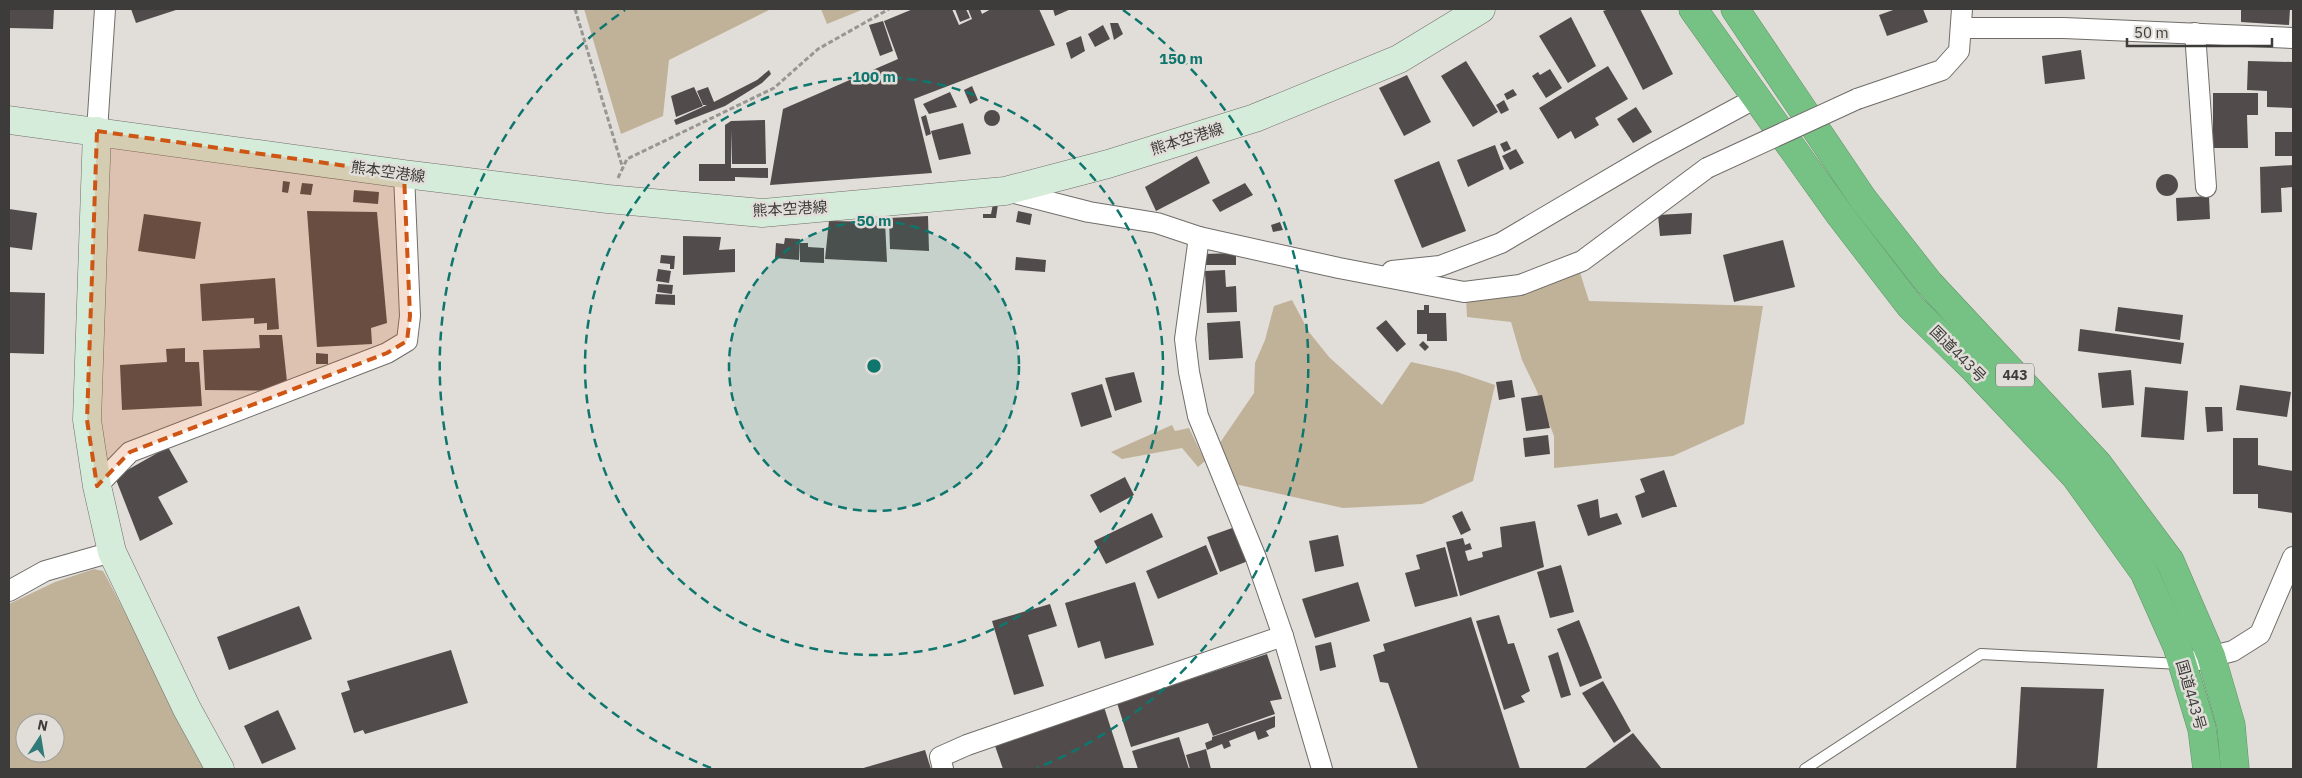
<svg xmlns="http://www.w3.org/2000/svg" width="2302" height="778" viewBox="0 0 2302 778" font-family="'IBM Plex Sans','Noto Sans JP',sans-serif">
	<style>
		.green { fill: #c0b299; fill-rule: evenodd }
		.building { fill: #514c4b }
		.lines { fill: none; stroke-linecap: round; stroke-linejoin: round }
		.lane-casing { stroke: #706d69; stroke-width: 12 }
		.street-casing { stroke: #706d69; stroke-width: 22 }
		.secondary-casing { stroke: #706d69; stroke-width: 29 }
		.highway-casing { stroke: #62926a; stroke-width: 29 }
		.path { stroke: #989692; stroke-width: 3; stroke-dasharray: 5 2.5; stroke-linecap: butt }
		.lane { stroke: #fff; stroke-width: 10 }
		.street { stroke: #fff; stroke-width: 20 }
		.secondary { stroke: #d6ecda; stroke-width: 28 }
		.highway { stroke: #76c184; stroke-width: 28 }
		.street-bridge-casing { stroke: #706d69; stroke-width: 22; stroke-linecap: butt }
		.street-bridge { stroke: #fff; stroke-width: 20 }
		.marked { fill: #ce5513; fill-opacity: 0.2; stroke: #ce5513; stroke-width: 4; stroke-dasharray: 10 6; stroke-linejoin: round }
		.ring { fill: none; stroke: #0f766e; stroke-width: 2.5; stroke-dasharray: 9 6 }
		.labels { text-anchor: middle; stroke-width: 5; stroke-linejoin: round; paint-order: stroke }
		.shield { fill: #e1ded9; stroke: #6e6d6a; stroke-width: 1 }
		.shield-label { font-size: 14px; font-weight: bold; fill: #3d3c3a }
		.street-label { font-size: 15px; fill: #3d3c3a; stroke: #e1ded9 }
		.centre { fill: #0f766e; stroke: #e1ded9; stroke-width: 2.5 }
		.ring-label { font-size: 15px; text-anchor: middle; font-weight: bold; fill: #0f766e; stroke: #e1ded9; stroke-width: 5; stroke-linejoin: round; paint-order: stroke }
	</style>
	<rect width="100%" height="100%" fill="#e1ded9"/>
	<g class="green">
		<polygon points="584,9 771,9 669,60 663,116 621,134"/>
		<polygon points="821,9 864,9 827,24"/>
		<polygon points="1577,263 1589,301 1763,306 1744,424 1673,456 1554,468 1554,436 1536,389 1522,360 1511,322 1467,317 1466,298"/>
		<polygon points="1292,300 1309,332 1329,357 1382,405 1411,362 1457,372 1495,385 1473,481 1422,504 1343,508 1230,483 1213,453 1254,393 1255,363 1265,340 1274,306"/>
		<polygon points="1172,425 1175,431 1189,428 1205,461 1198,467 1182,448 1122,459 1111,452"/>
		<path d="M94 569 103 571 107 578 206 769H9V604L55 582ZM25 723H55V753H25Z"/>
	</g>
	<g class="building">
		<polygon points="9,9 54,9 53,29 9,28"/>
		<polygon points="131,9 179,9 136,23"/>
		<polygon points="913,9 952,9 959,25 972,19 968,9 980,9 982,14 991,9 1039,9 1055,45 914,99 932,173 770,185 783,109 898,59 884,21"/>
		<polygon points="955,9 966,9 970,18 960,22"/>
		<polygon points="1053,9 1071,9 1055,16"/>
		<polygon points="1609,9 1640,9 1673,74 1643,90 1603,11"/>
		<polygon points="1896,9 1923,9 1928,22 1887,36 1879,15"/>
		<polygon points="2241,9 2290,9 2289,25 2241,22"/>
		<polygon points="1571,17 1596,66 1568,83 1539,36"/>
		<polygon points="883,21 893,51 880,56 869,25"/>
		<polygon points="1110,23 1118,23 1123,34 1114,40"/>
		<polygon points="1103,25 1110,39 1095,47 1088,34"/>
		<polygon points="1081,36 1085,51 1071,59 1066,43"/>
		<polygon points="2081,50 2085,79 2045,84 2042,56"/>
		<polygon points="1466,61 1498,112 1473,127 1441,76"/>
		<polygon points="2248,61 2293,62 2293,108 2267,107 2267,91 2247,90"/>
		<polygon points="1608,66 1628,99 1595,118 1599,125 1575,139 1571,131 1558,139 1539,108"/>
		<polygon points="1550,69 1562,88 1546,98 1532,76 1538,72 1540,75"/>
		<polygon points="769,70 771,74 762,83 725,106 676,125 674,120 707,105 703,105 697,91 708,87 714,102 757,80"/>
		<polygon points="1407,75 1431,122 1404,136 1379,88"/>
		<polygon points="972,86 978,100 970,104 964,90"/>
		<polygon points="694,87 703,106 676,117 671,96"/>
		<polygon points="1513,89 1517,95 1507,100 1504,94"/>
		<polygon points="950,92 957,107 929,114 923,104"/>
		<polygon points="2213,93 2258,93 2258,115 2247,115 2248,148 2213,148"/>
		<polygon points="1504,100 1509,110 1501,114 1496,105"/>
		<polygon points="1636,107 1652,132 1633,143 1617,119"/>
		<circle cx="992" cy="118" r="8"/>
		<polygon points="926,115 931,134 926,136 921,117"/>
		<polygon points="765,120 766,164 732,164 731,130 731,168 768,168 768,178 735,177 735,181 699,181 699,164 725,164 725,125 731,121"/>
		<polygon points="963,123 971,154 939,160 931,131"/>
		<rect x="2275" y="132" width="18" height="24"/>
		<polygon points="1507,141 1511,149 1504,152 1500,144"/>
		<polygon points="1495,145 1504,169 1468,187 1457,160"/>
		<polygon points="1516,149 1524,163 1510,170 1502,156"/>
		<polygon points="1197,156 1210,183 1156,211 1145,187"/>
		<polygon points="1439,161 1466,231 1422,248 1394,180"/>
		<polygon points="2293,165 2293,187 2281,188 2282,212 2261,213 2260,167"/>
		<circle cx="2167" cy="185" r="11"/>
		<polygon points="283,181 290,182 288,193 282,192"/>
		<polygon points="302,183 313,184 311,195 300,194"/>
		<polygon points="1245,183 1253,195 1220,212 1212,200"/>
		<polygon points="354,190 379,192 378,204 353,202"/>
		<polygon points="2209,196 2210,219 2177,221 2176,198"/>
		<polygon points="993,204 998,204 996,218 983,218 983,214 991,214"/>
		<polygon points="9,209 37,213 32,250 9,247"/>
		<polygon points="307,211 377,212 387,323 371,328 372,344 317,347"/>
		<polygon points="1018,211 1032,214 1030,225 1016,222"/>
		<polygon points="1692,213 1691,234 1660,236 1658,215"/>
		<polygon points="144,214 201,222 195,259 138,251"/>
		<polygon points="928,216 929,251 890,249 889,218"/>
		<polygon points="829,221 885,222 887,262 825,259"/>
		<polygon points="1280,222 1283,230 1273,232 1271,225"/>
		<polygon points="683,236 721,237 719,250 735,249 735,272 683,275"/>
		<polygon points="785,238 800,239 799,260 775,258 776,243 784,244"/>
		<polygon points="1783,240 1795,287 1734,302 1723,255"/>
		<polygon points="800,243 808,243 808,247 824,248 824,263 800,262"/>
		<polygon points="1236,253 1236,265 1203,265 1203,254"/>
		<polygon points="661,255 675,256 674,269 670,269 670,264 660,263"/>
		<polygon points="1016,257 1046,260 1045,272 1015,270"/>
		<polygon points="658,269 671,271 669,283 656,281"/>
		<polygon points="1225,270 1226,287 1236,286 1237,312 1207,313 1205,271"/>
		<polygon points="275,278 279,329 267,330 267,323 254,324 254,318 202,321 200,284"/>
		<polygon points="658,284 673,285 672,294 657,292"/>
		<polygon points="9,292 45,293 44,354 9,353"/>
		<polygon points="656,294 675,295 675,305 655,304"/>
		<polygon points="1424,305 1429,305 1429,313 1446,313 1447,341 1427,341 1427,334 1417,334 1417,310 1424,310"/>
		<polygon points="2118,307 2183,315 2180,340 2115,331"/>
		<polygon points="1386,320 1406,344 1397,352 1376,328"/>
		<polygon points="1240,321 1243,358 1209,360 1207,323"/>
		<polygon points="2080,329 2184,343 2181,364 2078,351"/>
		<polygon points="259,335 282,335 288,391 205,390 203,350 260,348"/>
		<polygon points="1423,341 1429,347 1425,351 1419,345"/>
		<polygon points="185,348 185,362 199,362 202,406 122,410 120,365 167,362 166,349"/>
		<polygon points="316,353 328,354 328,364 316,364"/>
		<polygon points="2131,370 2134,405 2102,408 2098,373"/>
		<polygon points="1134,372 1142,402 1115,411 1105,378"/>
		<polygon points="1512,380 1515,397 1499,400 1496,382"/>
		<polygon points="1102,384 1112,417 1081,427 1071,393"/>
		<polygon points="2240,385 2291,392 2287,417 2236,410"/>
		<polygon points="2145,387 2188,391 2184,440 2141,437"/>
		<polygon points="1542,395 1550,428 1526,431 1521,398"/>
		<polygon points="2205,407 2222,407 2223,431 2207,432"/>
		<polygon points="1548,435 1550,454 1525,457 1523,438"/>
		<polygon points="2233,438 2258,438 2258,465 2293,471 2293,513 2258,508 2258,494 2233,494"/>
		<polygon points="168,447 188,482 158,497 173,524 140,541 115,477"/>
		<polygon points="1664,470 1677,507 1673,507 1642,518 1635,496 1645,492 1640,479"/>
		<polygon points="1125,477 1134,495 1100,513 1090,495"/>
		<polygon points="1598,499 1600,518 1617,513 1622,524 1588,536 1577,505"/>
		<polygon points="1462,511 1471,530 1461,535 1452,516"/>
		<polygon points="1152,513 1163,537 1106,564 1094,541"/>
		<polygon points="1535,521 1544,567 1460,596 1446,542 1463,538 1465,545 1470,543 1472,549 1465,551 1468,561 1483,557 1482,552 1502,547 1500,527"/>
		<polygon points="1235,527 1248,561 1220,572 1207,537"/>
		<polygon points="1338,535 1344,566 1315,572 1309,541"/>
		<polygon points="1206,545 1218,574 1158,599 1146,571"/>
		<polygon points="1445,547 1458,596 1415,607 1405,573 1420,569 1416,555"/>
		<polygon points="1561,565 1574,612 1550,618 1537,572"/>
		<polygon points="1135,582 1154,645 1105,659 1100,641 1078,648 1065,603"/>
		<polygon points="1358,582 1370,621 1315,638 1302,599"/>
		<polygon points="1050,604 1057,626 1028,635 1044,686 1014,695 992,621"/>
		<polygon points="299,606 312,639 229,670 217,637"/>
		<polygon points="1499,615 1508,644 1514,643 1530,691 1521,696 1525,702 1504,710 1476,621"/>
		<polygon points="1471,617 1520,769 1418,769 1388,683 1380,682 1373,655 1385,651 1383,644"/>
		<polygon points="1579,620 1602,678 1580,687 1557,629"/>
		<polygon points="1331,642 1336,667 1320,671 1315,646"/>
		<polygon points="451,650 468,703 365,734 363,730 354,733 341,693 350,690 347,681"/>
		<polygon points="1558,652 1571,695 1561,698 1548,656"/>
		<polygon points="1267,654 1282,699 1270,701 1275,714 1213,736 1208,723 1131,747 1117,703"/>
		<polygon points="1603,681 1631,731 1614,743 1582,693"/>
		<polygon points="2021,687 2104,689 2097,769 2016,769"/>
		<polygon points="1104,707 1124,769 1003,769 994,743"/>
		<polygon points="278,710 296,749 262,764 244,726"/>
		<polygon points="1275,716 1275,727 1266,731 1269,736 1258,740 1255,731 1229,741 1231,746 1224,749 1222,744 1207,750 1205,743 1212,740 1212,737"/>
		<polygon points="1633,733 1662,769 1584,769"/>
		<polygon points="1179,737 1189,769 1138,769 1132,751"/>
		<polygon points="1206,749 1211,769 1190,769 1186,755"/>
		<polygon points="925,750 931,769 860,769"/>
	</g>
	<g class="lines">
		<g class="lane-casing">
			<polyline id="lane" points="1805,769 1981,654 2181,664"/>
		</g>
		<g class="street-casing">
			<g id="street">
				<polyline points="1962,28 2064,28 2293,38"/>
				<polyline points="2195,33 2206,187"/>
				<polyline points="1857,99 1942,70 1959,51 1962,9"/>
				<polyline points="97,131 105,9"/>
				<polyline points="1007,191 1089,212 1157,223 1199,237 1339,268 1464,292 1520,285 1582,261 1707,168"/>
				<polyline points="1199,237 1185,339 1189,372 1198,416 1256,558 1283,636 1322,769"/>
				<polyline points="1392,271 1440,266 1501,243 1652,154 1756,98"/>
				<polyline points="97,486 130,452 387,353 407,341 410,316 404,174"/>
				<polyline points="9,591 45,571 112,552"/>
				<polyline points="2182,664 2233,651 2260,634 2293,557"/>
				<polyline points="943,769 940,757 967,745 1283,636"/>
			</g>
		</g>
		<g class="secondary-casing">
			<g id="secondary">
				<polyline points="9,120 404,174 608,199 762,213 1005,191 1108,164 1255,118 1399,59 1481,9"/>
				<polyline points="97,131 87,420 97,486 112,552 187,709 220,769"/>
			</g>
		</g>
		<g class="highway-casing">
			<g id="highway">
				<polyline points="1693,9 1840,215 1910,306 1975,370 2075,476 2144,572 2177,646 2202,729 2207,769"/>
				<polyline points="1735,9 1863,199 1929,283 2098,464 2170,561 2211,656 2231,725 2235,769"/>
			</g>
		</g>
		<g class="path">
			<polyline points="575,9 623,169"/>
			<polyline points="618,178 627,159 774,88 818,49 889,9"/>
		</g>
		<use href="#lane" class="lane"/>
		<use href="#street" class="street"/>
		<use href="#secondary" class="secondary"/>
		<use href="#highway" class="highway"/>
		<g class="street-bridge-casing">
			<polyline id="street-bridge" points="1707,168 1857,99"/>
		</g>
		<use href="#street-bridge" class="street-bridge"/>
	</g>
	<path class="marked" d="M97 131 404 174 410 316 407 341 387 353 130 452 97 486 87 420Z"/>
	<circle cx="874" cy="366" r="145" fill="#0f766e" fill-opacity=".12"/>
	<g class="ring">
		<circle cx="874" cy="366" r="145"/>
		<circle cx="874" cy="366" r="289"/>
		<path d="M711 768A434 434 0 0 1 625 10M1123 10A434 434 0 0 1 1037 768"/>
	</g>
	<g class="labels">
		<rect class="shield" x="1996" y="363.5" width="38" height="23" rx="4"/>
		<g class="shield-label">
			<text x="2015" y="380">443</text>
		</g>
		<g class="street-label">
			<text transform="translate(1187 139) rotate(-17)" y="5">熊本空港線</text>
			<text transform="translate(388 172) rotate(8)" y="5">熊本空港線</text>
			<text transform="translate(790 209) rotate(-3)" y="5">熊本空港線</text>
			<text transform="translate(1958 354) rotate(45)" y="5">国道443号</text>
			<text transform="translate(2191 695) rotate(74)" y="5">国道443号</text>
		</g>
	</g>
	<circle cx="874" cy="366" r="8" class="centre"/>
	<g class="ring-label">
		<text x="1181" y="64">150 m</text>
		<text x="874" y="82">100 m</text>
		<text x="874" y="226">50 m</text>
	</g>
	<rect width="2302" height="778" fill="none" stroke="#3d3c3a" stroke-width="20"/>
	<g transform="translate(40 738) rotate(12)"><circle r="24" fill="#e1ded9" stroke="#9f9d99"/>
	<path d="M0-4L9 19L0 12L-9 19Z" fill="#317a7a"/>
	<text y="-8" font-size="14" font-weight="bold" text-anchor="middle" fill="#3d3c3a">N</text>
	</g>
	<path d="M2127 38v8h145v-8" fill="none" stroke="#3d3c3a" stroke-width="2.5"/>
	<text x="2134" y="38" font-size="15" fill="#3d3c3a" stroke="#e1ded9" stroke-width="4" paint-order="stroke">50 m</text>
</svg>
